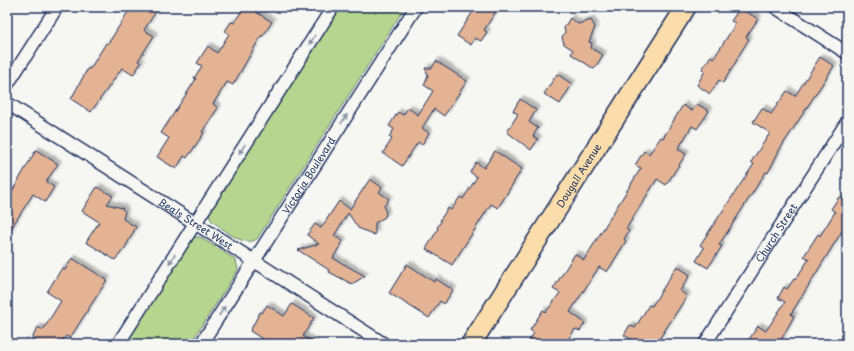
<svg xmlns="http://www.w3.org/2000/svg" width="854" height="351" viewBox="0 0 854 351" font-family="'Playpen Sans',sans-serif">
	<style>
		.green { fill: #b6d58e; stroke: #688276 }
		.building { fill: #e3b394; stroke: #1b2f5e; filter: url(#shadow) }
		.lines { fill: none; stroke-linecap: round; stroke-linejoin: round }
		.street-casing { stroke: #1b2f5e; stroke-width: 15 }
		.primary-casing { stroke: #1b2f5e; stroke-width: 22 }
		.street { stroke: #f6f6f2; stroke-width: 12 }
		.primary { stroke: #faddab; stroke-width: 19 }
		.oneway { fill: #8892a8 }
		.labels { text-anchor: middle; stroke-width: 3.5; stroke-linejoin: round; paint-order: stroke }
		.street-label { font-size: 10px; fill: #1b2f5e; stroke: #f6f6f2 }
	</style>
	<defs>
		<filter id="shadow"><feDropShadow dx="3.5" dy="-3.5" stdDeviation="1" flood-color="#0004"/></filter>
	</defs>
	<rect width="100%" height="100%" fill="#f6f6f2"/>
	<filter id="ink" filterUnits="userSpaceOnUse"><feTurbulence type="fractalNoise" baseFrequency=".025" numOctaves="2"/><feDisplacementMap in="SourceGraphic" scale="8" xChannelSelector="R" yChannelSelector="G"/><feConvolveMatrix kernelMatrix="1 2 1 2 8 2 1 2 1" color-interpolation-filters="sRGB"/></filter>
	<g filter="url(#ink)">
		<g class="green">
			<path d="M341 7H405L257 239C243 248 224 229 212 221L209 216 210 211Z"/>
			<polygon points="195,237 200,237 236,260 238,270 190,344 124,344 191,240"/>
		</g>
		<g class="building">
			<polygon points="131,7 159,7 144,30 154,36 138,61 141,63 133,75 122,68 91,112 71,99 88,68 90,69 106,43 108,44"/>
			<polygon points="244,7 259,7 256,12 272,22 263,36 261,36 233,85 227,82 213,104 218,108 202,132 204,133 187,158 184,156 176,169 157,157 169,138 161,133 196,79 194,78 202,66 197,63 208,46 217,53 229,34 225,31 231,22 234,23"/>
			<polygon points="476,7 499,7 484,30 487,32 481,41 475,38 471,45 457,36"/>
			<polygon points="740,8 758,19 746,37 749,39 736,60 737,60 723,83 719,80 710,94 697,85 705,71 702,69 711,56 714,58 733,28 735,23 731,21"/>
			<polygon points="570,18 578,24 591,20 595,27 589,42 592,43 591,48 603,55 594,69 571,54 573,50 564,44 562,37 565,32 564,28"/>
			<polygon points="820,57 834,66 780,149 768,173 766,172 719,245 722,246 708,268 696,261 704,248 700,245 754,164 751,162 770,133 753,122 762,108 771,114 787,91 795,96"/>
			<polygon points="436,61 467,81 444,116 434,109 422,128 429,133 422,145 418,142 402,166 383,153 392,139 389,137 394,129 389,126 398,112 403,115 408,108 418,115 433,91 424,85 428,75 425,68 432,68"/>
			<polygon points="557,74 572,84 560,104 544,94"/>
			<polygon points="520,99 536,110 529,122 538,128 533,136 538,139 531,150 507,132 518,114 513,111"/>
			<polygon points="697,104 709,111 697,129 692,126 678,149 686,154 666,185 657,179 626,229 629,231 624,239 626,241 607,272 599,267 570,312 585,323 580,331 575,329 565,344 527,344 534,333 530,330 543,310 546,312 560,293 553,289 575,254 584,260 641,168 635,165 644,151 649,154 661,137 663,138 683,105 692,111"/>
			<polygon points="36,150 58,164 46,182 54,187 45,202 33,194 7,235 7,200"/>
			<polygon points="495,151 522,169 498,208 491,204 452,265 426,249 438,229 437,228 441,221 440,220 448,208 451,210 460,197 463,199 477,177 470,172 476,162 484,168"/>
			<polygon points="370,179 380,186 382,188 379,192 389,199 384,206 386,214 385,217 375,223 375,235 358,228 348,213 334,236 343,241 333,258 365,276 352,284 329,272 329,270 298,250 319,244 307,235 315,224 321,228 339,201 350,209"/>
			<polygon points="97,187 113,196 107,204 122,208 125,212 123,219 136,227 125,248 115,260 86,242 99,222 82,211"/>
			<polygon points="847,192 847,223 791,314 794,316 779,344 746,344 758,326 766,331 785,302 778,298 784,287 787,289 794,279 795,280 809,259 804,256 818,234 820,236 835,212 831,209 839,197 843,199"/>
			<polygon points="72,258 107,280 70,338 66,336 60,344 34,344 36,340 32,338 38,327 43,330 61,301 47,292 62,268 65,270"/>
			<polygon points="407,264 434,282 436,279 453,290 444,304 440,301 429,318 389,293"/>
			<polygon points="677,266 690,275 680,291 687,296 656,344 639,344 624,335 630,325 635,328 649,305 652,306"/>
			<polygon points="292,304 314,318 303,336 315,344 270,344 250,331 260,312 262,313 267,305 284,316"/>
		</g>
		<g class="lines">
			<g class="street-casing">
				<g id="street">
					<polyline points="775,7 847,53"/>
					<polyline points="7,85 57,7"/>
					<path id="s1" d="M7 103 384 344"/>
					<polyline points="118,344 333,7"/>
					<path id="s2" d="M201 344 416 7"/>
					<path id="s3" d="M705 344 847 122"/>
				</g>
			</g>
			<g class="primary-casing">
				<g id="primary">
					<path id="s4" d="M471 344 686 7"/>
				</g>
			</g>
			<use href="#street" class="street"/>
			<use href="#primary" class="primary"/>
		</g>
		<defs><path id="oneway-solid" d="M-6-.8H1V-3.2L6.5 0L1 3.2V.8H-6Z"/></defs>
		<g class="oneway">
			<use href="#oneway-solid" transform="translate(312 40) rotate(123)"/>
			<use href="#oneway-solid" transform="translate(344 119) rotate(-57)"/>
			<use href="#oneway-solid" transform="translate(242 149) rotate(123)"/>
			<use href="#oneway-solid" transform="translate(172 259) rotate(123)"/>
			<use href="#oneway-solid" transform="translate(222 311) rotate(-57)"/>
		</g>
	</g>
	<g class="labels">
		<g class="street-label">
			<text dy="4" stroke="none"><textPath href="#s2" startOffset="200">Victoria Boulevard</textPath></text>
			<text dy="4" stroke="none"><textPath href="#s4" startOffset="200">Dougall Avenue</textPath></text>
			<text dy="4" stroke="none"><textPath href="#s1" startOffset="224">Beals Street West</textPath></text>
			<text dy="4" stroke="none"><textPath href="#s3" startOffset="132">Church Street</textPath></text>
		</g>
	</g>
	<rect width="854" height="351" fill="none" stroke="#f6f6f2" stroke-width="24"/>
	<rect x="12" y="12" width="830" height="327" fill="none" stroke="#1b2f5e" stroke-width="1.5" filter="url(#ink)"/>
</svg>
